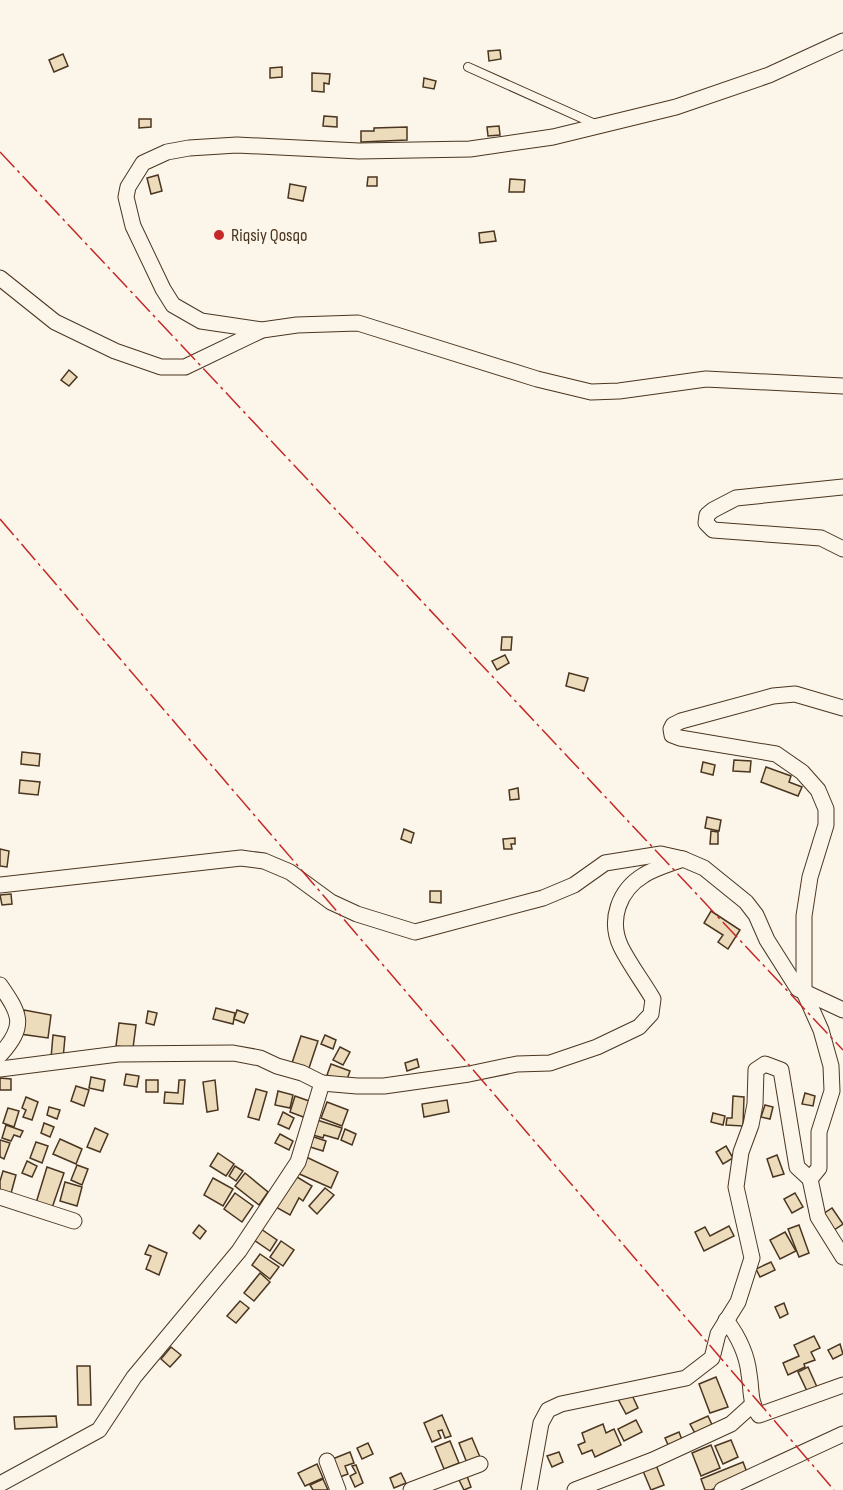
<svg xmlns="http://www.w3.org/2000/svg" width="843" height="1490" viewBox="0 0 843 1490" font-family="'Sofia Sans Condensed',sans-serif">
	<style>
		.building { fill: #ecdcbc; stroke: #4a3520; stroke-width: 1.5 }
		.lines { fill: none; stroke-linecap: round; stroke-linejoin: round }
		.service-casing { stroke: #4a3520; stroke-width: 10 }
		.minor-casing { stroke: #4a3520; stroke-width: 17 }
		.service { stroke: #fbf6e9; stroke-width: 8 }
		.minor { stroke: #fbf6e9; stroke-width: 15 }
		.power { stroke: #c62828; stroke-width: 1.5; stroke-dasharray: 21 4.5 3 4.5; stroke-linecap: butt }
		.poi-dot { fill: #c62828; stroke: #fbf6e9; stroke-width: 2 }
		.labels { text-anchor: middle; stroke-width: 4.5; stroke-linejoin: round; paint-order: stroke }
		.poi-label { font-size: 18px; fill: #4a3520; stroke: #fbf6e9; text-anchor: start }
	</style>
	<rect width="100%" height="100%" fill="#fbf6e9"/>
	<g class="building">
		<polygon points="500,50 501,59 489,61 488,51"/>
		<polygon points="63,54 68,66 54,72 49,60"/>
		<polygon points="282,67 282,77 270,78 270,68"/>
		<polygon points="312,73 330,74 329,84 324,83 324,92 312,91"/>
		<polygon points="424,78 436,81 434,89 423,87"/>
		<polygon points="324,116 337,117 337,127 323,126"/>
		<polygon points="139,119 151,119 151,127 139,128"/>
		<polygon points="499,126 500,135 488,136 487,127"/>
		<polygon points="407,127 407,140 361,142 361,131 374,131 374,128"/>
		<polygon points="158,175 162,191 151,194 147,178"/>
		<polygon points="368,177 377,177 377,186 367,186"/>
		<polygon points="510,179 525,180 524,192 509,192"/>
		<polygon points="290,184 306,187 303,201 288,198"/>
		<polygon points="494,231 496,241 480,243 479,233"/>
		<polygon points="69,370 77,377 69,386 61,380"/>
		<polygon points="502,637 512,637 511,650 501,650"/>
		<polygon points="505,655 509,663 497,670 492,661"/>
		<polygon points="569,673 588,678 584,691 566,686"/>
		<polygon points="22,752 40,754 39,766 21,764"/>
		<polygon points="734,760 751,761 750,772 733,771"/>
		<polygon points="703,762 715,765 713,775 701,772"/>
		<polygon points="766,767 791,776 789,782 802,787 798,796 761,782"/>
		<polygon points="20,780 40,782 38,795 19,793"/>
		<polygon points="518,788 519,799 510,800 509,790"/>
		<polygon points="707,817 721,820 719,831 705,828"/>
		<polygon points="404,829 414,833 411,843 401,839"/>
		<polygon points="711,831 718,832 718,844 710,844"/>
		<polygon points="515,838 515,844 511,844 512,849 504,849 503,839"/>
		<polygon points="0,849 9,851 7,867 0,866"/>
		<polygon points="430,891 441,891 441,903 430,902"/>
		<polygon points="11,894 12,904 2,905 0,895"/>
		<polygon points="711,911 740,930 728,949 718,942 723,935 704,923"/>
		<polygon points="216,1008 235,1013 233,1024 213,1019"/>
		<polygon points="24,1010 51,1015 48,1038 20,1034"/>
		<polygon points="237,1010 248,1014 244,1023 234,1019"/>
		<polygon points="148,1011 157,1013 154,1025 146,1023"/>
		<polygon points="119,1023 136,1025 133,1048 116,1046"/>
		<polygon points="53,1035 65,1037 63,1059 51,1058"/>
		<polygon points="325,1035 336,1040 333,1049 321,1044"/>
		<polygon points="301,1036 318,1041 309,1068 292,1063"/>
		<polygon points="340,1047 350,1052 343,1065 333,1060"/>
		<polygon points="417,1059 419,1067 407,1071 405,1063"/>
		<polygon points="331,1064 350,1071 346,1082 327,1075"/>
		<polygon points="126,1074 139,1076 137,1087 124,1085"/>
		<polygon points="91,1077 105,1080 103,1091 89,1088"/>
		<polygon points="0,1078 11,1079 11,1090 0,1090"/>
		<rect x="146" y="1080" width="12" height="12"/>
		<polygon points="179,1080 185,1080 183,1104 164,1103 165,1092 178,1093"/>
		<polygon points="215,1080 218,1110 207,1112 203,1082"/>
		<polygon points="76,1086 89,1090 84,1106 71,1101"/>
		<polygon points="256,1089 267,1092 259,1120 248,1117"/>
		<polygon points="278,1091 293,1095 290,1108 275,1105"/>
		<polygon points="805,1093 815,1096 813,1106 802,1104"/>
		<polygon points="295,1096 312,1102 306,1118 290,1112"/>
		<polygon points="733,1096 744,1097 743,1126 726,1125 727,1118 732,1118"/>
		<polygon points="26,1097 38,1102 32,1120 23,1117 26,1110 22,1108"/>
		<polygon points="447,1100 449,1112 424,1117 422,1104"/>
		<polygon points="327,1102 348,1110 342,1126 321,1118"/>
		<polygon points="765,1105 773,1107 770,1119 761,1117"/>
		<polygon points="49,1107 60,1110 57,1119 47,1115"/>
		<polygon points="8,1108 19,1111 14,1127 3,1123"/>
		<polygon points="283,1112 294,1118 289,1129 278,1124"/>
		<polygon points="713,1113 725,1116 723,1125 711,1122"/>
		<polygon points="317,1120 342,1128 338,1139 324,1135 323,1138 313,1135"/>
		<polygon points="44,1123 54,1127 50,1137 41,1133"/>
		<polygon points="6,1125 23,1131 20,1137 14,1135 11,1141 2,1138"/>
		<polygon points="95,1128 108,1134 100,1152 87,1147"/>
		<polygon points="345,1129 356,1134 352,1145 341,1140"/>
		<polygon points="280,1134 293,1141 289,1150 275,1143"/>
		<polygon points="311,1136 326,1141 323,1151 307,1146"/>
		<polygon points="60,1139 82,1149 76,1164 53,1154"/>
		<polygon points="0,1140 10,1143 4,1159 0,1157"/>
		<polygon points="36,1142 48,1146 42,1163 30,1158"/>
		<polygon points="726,1146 733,1158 723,1164 716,1152"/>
		<polygon points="218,1153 234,1164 226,1176 210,1166"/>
		<polygon points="302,1155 338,1172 331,1188 295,1172"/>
		<polygon points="777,1155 784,1174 773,1177 767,1159"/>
		<polygon points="27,1161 37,1166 32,1177 22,1173"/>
		<polygon points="77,1165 88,1169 82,1185 71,1180"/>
		<polygon points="235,1166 243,1171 236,1181 229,1176"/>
		<polygon points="47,1167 64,1173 52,1208 36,1203"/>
		<polygon points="3,1171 16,1175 10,1197 0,1194 0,1181"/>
		<polygon points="245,1173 268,1192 259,1205 235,1186"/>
		<polygon points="292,1174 312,1186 303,1201 299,1198 290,1215 274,1206"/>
		<polygon points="213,1178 233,1189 223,1206 204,1195"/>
		<polygon points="65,1182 82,1187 77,1206 60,1201"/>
		<polygon points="325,1188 334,1195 317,1214 309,1206"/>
		<polygon points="235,1193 253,1206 242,1222 224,1209"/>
		<polygon points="795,1193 803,1207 792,1213 784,1199"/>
		<polygon points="832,1208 843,1224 831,1232 820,1216"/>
		<polygon points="199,1225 206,1231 200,1239 193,1233"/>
		<polygon points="799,1225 809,1253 799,1257 788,1229"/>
		<polygon points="729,1226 734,1236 704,1251 695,1232 705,1227 710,1236"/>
		<polygon points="261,1229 277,1240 270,1251 254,1240"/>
		<polygon points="785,1232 796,1251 780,1259 770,1240"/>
		<polygon points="281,1241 294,1250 283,1266 270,1257"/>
		<polygon points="149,1245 167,1253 159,1275 146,1269 151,1256 145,1254"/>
		<polygon points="260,1254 279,1267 270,1279 252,1265"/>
		<polygon points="771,1262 775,1270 760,1277 756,1269"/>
		<polygon points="260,1273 270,1282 254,1301 244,1293"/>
		<polygon points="240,1301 249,1308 236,1323 227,1316"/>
		<polygon points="784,1303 788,1314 780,1318 775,1307"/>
		<polygon points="814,1336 820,1348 811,1352 815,1360 804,1364 805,1367 788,1375 783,1363 799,1356 794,1345"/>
		<polygon points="840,1344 843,1354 833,1359 828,1350"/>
		<polygon points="171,1347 181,1355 170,1367 161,1359"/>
		<polygon points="77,1366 90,1366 91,1405 78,1405"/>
		<polygon points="808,1367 817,1387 807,1391 798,1372"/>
		<polygon points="716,1377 728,1407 710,1413 699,1384"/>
		<polygon points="631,1393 638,1408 626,1414 618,1399"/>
		<polygon points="442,1415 451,1436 445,1438 442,1430 438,1431 441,1438 432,1442 424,1423"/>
		<polygon points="56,1416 57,1427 15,1429 14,1417"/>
		<polygon points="708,1416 713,1427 696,1435 690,1424"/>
		<polygon points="636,1420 642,1432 624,1441 618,1429"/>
		<polygon points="603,1424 606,1433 614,1429 621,1445 595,1457 592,1450 582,1454 578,1445 585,1442 582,1433"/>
		<polygon points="679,1432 683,1442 669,1447 665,1438"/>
		<polygon points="472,1438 480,1457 467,1463 459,1443"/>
		<polygon points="731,1440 738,1457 723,1464 715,1446"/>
		<polygon points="450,1441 459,1463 444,1469 435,1447"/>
		<polygon points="368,1443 373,1454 362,1459 357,1448"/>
		<polygon points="711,1445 720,1468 701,1476 692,1453"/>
		<polygon points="350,1452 354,1463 345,1466 348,1474 337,1478 330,1460"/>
		<polygon points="559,1452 563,1462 552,1467 547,1456"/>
		<polygon points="743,1462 748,1475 711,1490 705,1490 701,1479"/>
		<polygon points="317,1464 323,1478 305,1486 298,1473"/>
		<polygon points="356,1465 363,1483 355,1487 350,1476 356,1473 352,1466"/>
		<polygon points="656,1465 664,1485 651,1490 643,1471"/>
		<polygon points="401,1473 406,1483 394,1488 390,1478"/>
		<polygon points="467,1476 471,1487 464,1490 459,1480"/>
		<polygon points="323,1479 328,1490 313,1490 310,1485"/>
	</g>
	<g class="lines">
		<g class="service-casing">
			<polyline id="service" points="468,67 595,124"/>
		</g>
		<g class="minor-casing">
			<g id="minor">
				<polyline points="843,41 769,75 676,107 553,137 470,149 359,151 237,145 189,148 167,152 143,163 128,187 126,197 133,226 163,289 173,305 201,321 262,330 297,325 358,323 537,379 591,392 619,391 706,379 843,386"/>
				<polyline points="0,278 55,322 115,351 161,367 185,367 260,331"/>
				<polyline points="843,487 736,498 713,510 707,515 706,523 713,530 821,538 843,549"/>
				<polyline points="0,885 241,858 264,861 290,872 331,902 357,914 415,932 543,898 574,885 605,863 661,854 683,859"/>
				<path d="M0 985C21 1015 26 1026 0 1055"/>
				<path d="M0 1069 118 1054 233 1053 260 1058 277 1066 302 1073 322 1083 357 1086H384L469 1074 517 1064 550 1063 597 1047 639 1027 651 1014 653 999C643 982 630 965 621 947 608 920 619 890 644 875 655 868 670 864 683 859L704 868 746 902 756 915 767 940 798 989 843 1010"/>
				<polyline points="810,1179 818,1217 843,1257"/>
				<polyline points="0,1197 74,1221"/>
				<path d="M726 1320C738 1336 747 1354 749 1374 752 1390 749 1402 759 1415L843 1385"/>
				<polyline points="327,1461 338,1490"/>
				<polyline points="0,1484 99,1430 134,1377 239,1251 298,1162 322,1083"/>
				<polyline points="411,1490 480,1464"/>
				<polyline points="529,1490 541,1423 548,1410 561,1404 686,1378 712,1358 718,1334 738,1302 752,1258 736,1187 741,1152 751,1125 755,1104 756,1070 765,1064 781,1070 797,1167 810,1179 819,1168 819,1132 832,1091 831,1066 821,1030 804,992 804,916 810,877 826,825 826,809 818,790 802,772 776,754 680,738 672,735 671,729 673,725 681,721 773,696 795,694 843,708"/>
				<polyline points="575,1490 653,1460 731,1424 752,1405"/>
				<polyline points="722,1490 843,1434"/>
			</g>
		</g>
		<use href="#service" class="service"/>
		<use href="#minor" class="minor"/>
		<g class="power">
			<polyline points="0,152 843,1050"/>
			<polyline points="0,519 834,1490"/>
		</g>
	</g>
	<circle class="poi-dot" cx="219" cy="235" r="6"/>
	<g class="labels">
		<g class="poi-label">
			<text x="231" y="241">Riqsiy Qosqo</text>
		</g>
	</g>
</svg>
